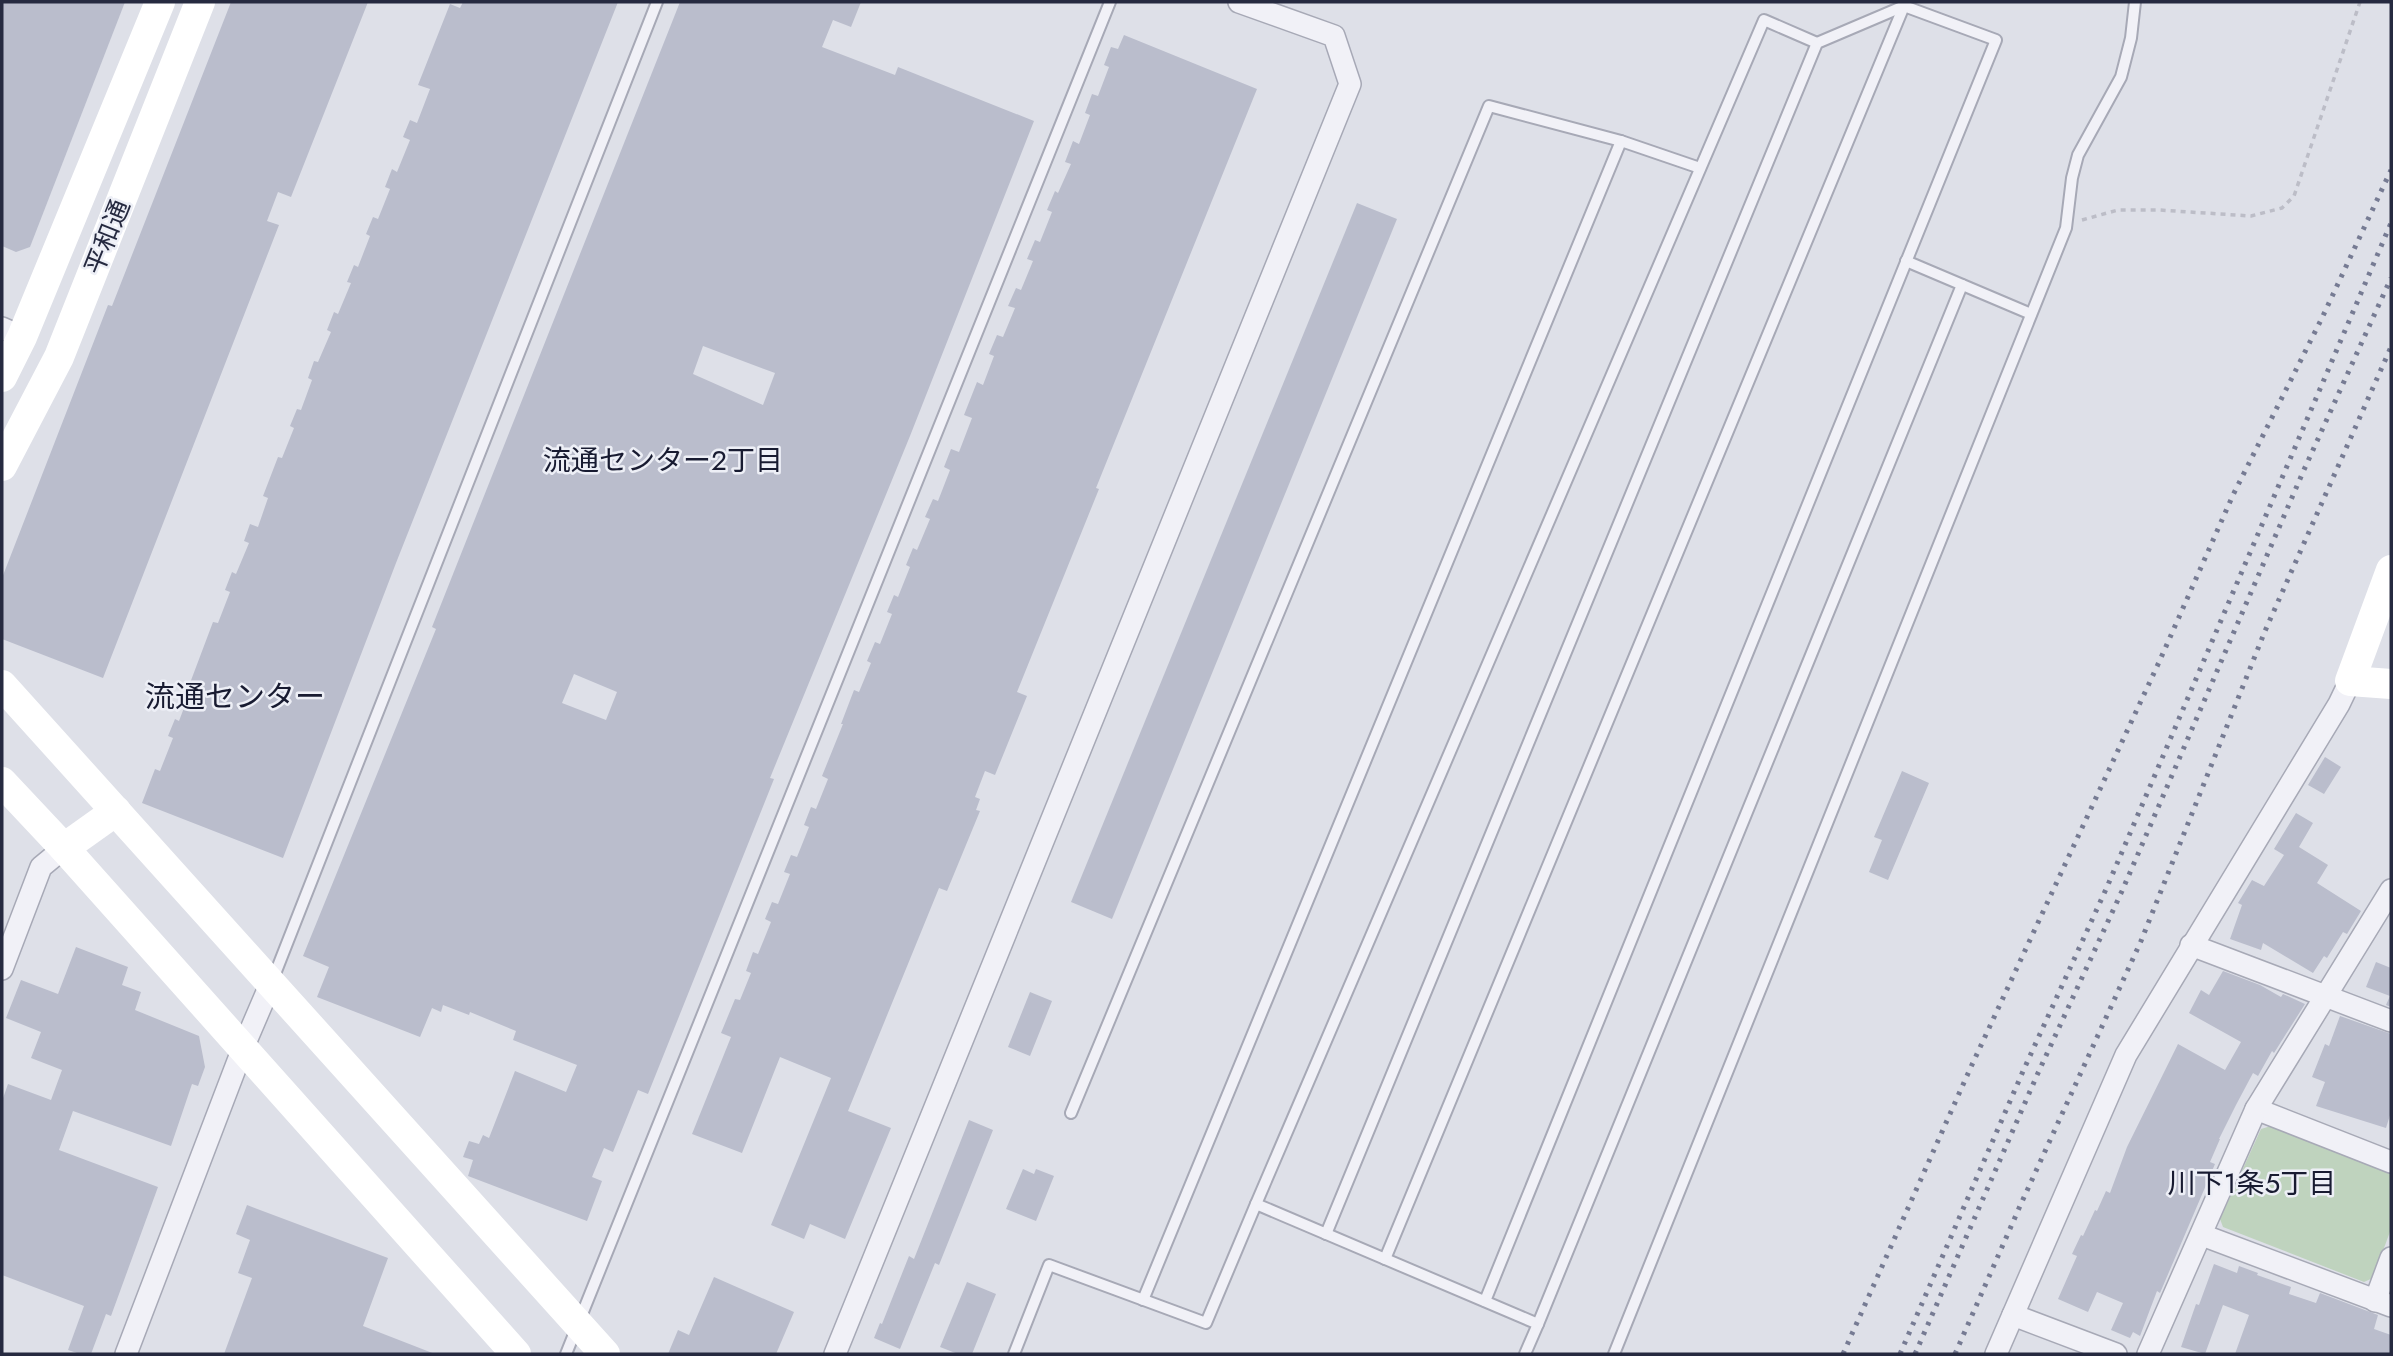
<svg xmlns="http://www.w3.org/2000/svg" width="2393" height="1356" viewBox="0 0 2393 1356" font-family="Jost,'Noto Sans JP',sans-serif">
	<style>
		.green { fill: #bfd3be }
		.building { fill: #babdcc; fill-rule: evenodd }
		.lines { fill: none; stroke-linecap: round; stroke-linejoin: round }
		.lane-casing { stroke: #a7a9b6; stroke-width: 14 }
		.street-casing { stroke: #a7a9b6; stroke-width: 24 }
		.path { stroke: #bcbdc7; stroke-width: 3.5; stroke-dasharray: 5 5; stroke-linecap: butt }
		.lane { stroke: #f1f1f7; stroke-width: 10 }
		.street { stroke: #f1f1f7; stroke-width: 21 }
		.secondary { stroke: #fff; stroke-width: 30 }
		.rail { stroke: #767b93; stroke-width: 5; stroke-dasharray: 3.5 7; stroke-linecap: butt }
		.labels { text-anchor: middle; stroke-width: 5; stroke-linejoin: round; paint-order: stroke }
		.street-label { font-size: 26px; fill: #262a40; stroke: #edeff6 }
		.neighbourhood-label { font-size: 28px; fill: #181b31; stroke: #edeff6 }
		.quarter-label { font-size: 30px; fill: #181b31; stroke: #edeff6 }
	</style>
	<rect width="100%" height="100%" fill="#dee0e8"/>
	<polygon class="green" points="2271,1126 2391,1170 2391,1229 2373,1278 2364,1282 2223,1227 2220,1219 2261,1129"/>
	<g class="building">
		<polygon points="2,2 125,2 30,247 16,252 2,246"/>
		<polygon points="231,2 368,2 291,197 278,192 267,221 279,225 103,678 2,639 2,578 108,305 112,306"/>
		<polygon points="463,2 618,2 396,563 283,858 142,803 155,769 160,771 173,738 168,736 175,719 179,721 190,692 187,691 213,622 218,623 230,592 225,590 232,572 236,574 249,543 244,541 250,524 258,527 268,498 263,496 278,457 282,458 294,428 290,426 297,409 301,410 312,380 308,378 314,361 318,362 331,332 327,330 334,312 338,314 351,283 347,282 354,265 358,267 370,236 366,234 373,217 378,219 390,189 385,187 392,169 397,172 410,140 403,137 410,120 417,123 430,89 418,85 450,4 460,8"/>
		<path d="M680 2H861L851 27 833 20 822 47 895 75 898 67 1034 121 910 436 770 778 774 779 648 1094 638 1090 613 1152 604 1148 592 1177 602 1181 587 1221 468 1176 473 1160 463 1157 469 1141 479 1144 483 1135 489 1138 515 1071 566 1092 577 1065 513 1040 516 1031 470 1012 469 1015 443 1005 441 1012 432 1008 420 1037 317 997 329 967 303 956 436 629 432 627ZM703 346 775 373 763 405 693 374ZM574 674 617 692 606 720 562 703Z"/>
		<polygon points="1124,35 1257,89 1096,488 1099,489 1017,692 1027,696 995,775 985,771 975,797 980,799 976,810 980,811 947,891 939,888 848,1111 891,1128 845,1239 810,1224 804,1239 771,1225 831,1078 780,1057 742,1153 692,1134 731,1037 721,1033 735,999 740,1000 751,973 746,971 753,952 758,954 771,922 765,919 772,902 778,904 790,874 784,872 791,855 797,857 809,827 804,825 811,807 816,809 828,779 822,776 843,724 841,724 854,690 859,692 871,663 867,661 875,642 880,644 892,614 887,612 894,595 898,597 910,567 906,565 913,548 917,550 930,519 925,517 933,499 938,501 950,470 944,467 951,449 959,452 972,418 964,415 977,382 983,385 994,356 989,354 997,335 1003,337 1015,308 1008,306 1016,288 1021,290 1033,261 1027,259 1035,240 1040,242 1052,212 1047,210 1055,191 1058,193 1071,164 1065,162 1073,141 1079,144 1090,115 1085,113 1092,94 1098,96 1109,67 1104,65 1111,47 1118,49"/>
		<polygon points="1357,203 1397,219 1112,919 1071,902"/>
		<polygon points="2325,757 2341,767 2324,794 2308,785"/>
		<polygon points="1902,771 1929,783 1888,880 1869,872 1882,840 1874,837"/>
		<polygon points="2296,813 2313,823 2299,847 2328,865 2317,883 2361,911 2347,934 2343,932 2327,958 2324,956 2313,973 2263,943 2261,950 2230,939 2242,905 2238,903 2252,880 2264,886 2284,855 2274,849"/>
		<polygon points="76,947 128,967 122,985 141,992 135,1010 199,1036 205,1067 198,1086 192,1084 171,1146 73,1111 59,1150 158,1187 111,1316 106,1314 91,1354 80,1354 68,1350 84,1306 2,1275 2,1101 8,1084 51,1100 62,1070 31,1058 41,1032 6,1018 21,980 58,994"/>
		<polygon points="2376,962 2391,968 2391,1007 2386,1005 2390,996 2366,987"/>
		<polygon points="2223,971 2260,985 2281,997 2283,994 2305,1004 2274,1053 2272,1051 2258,1076 2253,1073 2236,1105 2219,1139 2220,1139 2210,1162 2215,1164 2160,1293 2157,1291 2140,1336 2133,1332 2130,1338 2111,1330 2123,1303 2097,1292 2088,1312 2058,1299 2077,1256 2072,1254 2081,1235 2083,1236 2095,1210 2097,1211 2106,1191 2110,1193 2127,1147 2178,1044 2225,1070 2241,1042 2189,1013 2201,990 2209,995"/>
		<polygon points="1030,992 1052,1001 1030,1056 1008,1047"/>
		<polygon points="2340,1016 2391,1034 2391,1112 2386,1128 2316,1106 2325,1082 2312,1077 2325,1044 2329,1046"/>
		<polygon points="969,1120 993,1130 939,1265 935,1263 900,1349 874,1338 880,1323 882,1324 909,1256 914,1259"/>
		<polygon points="1023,1169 1034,1174 1036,1169 1054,1176 1036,1221 1006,1209"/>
		<polygon points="247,1205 388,1258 363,1326 435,1354 224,1354 252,1278 238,1273 250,1240 236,1234"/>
		<polygon points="2214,1264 2237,1273 2239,1266 2258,1273 2257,1275 2291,1287 2289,1294 2316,1303 2320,1293 2378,1315 2374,1329 2391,1335 2391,1354 2235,1354 2249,1315 2223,1305 2205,1354 2181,1347 2196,1304 2199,1305"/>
		<polygon points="714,1277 794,1312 776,1354 668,1354 678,1330 689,1335"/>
		<polygon points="967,1282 996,1294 972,1354 958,1354 940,1347"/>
	</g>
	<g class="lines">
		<g class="lane-casing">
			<g id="lane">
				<polyline points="1906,261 2031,314"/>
				<polyline points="273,979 657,2"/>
				<polyline points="1071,1113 1489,106 1621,141"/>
				<polyline points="1256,1204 1764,20 1817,43"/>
				<polyline points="1326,1234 1817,43 1904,6"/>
				<polyline points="1385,1259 1904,6 1996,40 1485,1301"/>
				<polyline points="1143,1300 1621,141 1700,168"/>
				<polyline points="1538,1324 1962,285"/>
				<polyline points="566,1354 1110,2"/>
				<polyline points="1014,1354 1049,1265 1206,1323 1256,1204 1538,1324 1525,1354"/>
				<polyline points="1614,1354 2066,228 2072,178 2078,155 2121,77 2131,38 2135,2"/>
			</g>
		</g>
		<g class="street-casing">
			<g id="street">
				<polyline points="2,328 22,337"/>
				<polyline points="2191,945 2391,1021"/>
				<polyline points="2,969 41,867 64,848"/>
				<polyline points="2256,1109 2391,1162"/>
				<polyline points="2202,1235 2391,1306"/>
				<polyline points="2375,1301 2391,1258"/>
				<polyline points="2013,1315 2116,1354"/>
				<polyline points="126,1354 243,1048 270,985"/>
				<polyline points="835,1354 1350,84 1334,36 1239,2"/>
				<polyline points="1996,1354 2126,1055 2339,704 2350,681"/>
				<polyline points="2148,1354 2256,1109 2391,890"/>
			</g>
		</g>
		<polyline class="path" points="2082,220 2118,210 2159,210 2251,216 2282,208 2294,196 2360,2"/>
		<use href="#lane" class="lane"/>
		<use href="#street" class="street"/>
		<g class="secondary">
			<polyline points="2,377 22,337 160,2"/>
			<polyline points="2,466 59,357 200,2"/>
			<polyline points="2391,570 2350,681 2391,684"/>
			<polyline points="2,685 605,1354"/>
			<polyline points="2,782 64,848 516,1354"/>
			<polyline points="64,848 116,811"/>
		</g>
		<g class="rail">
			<polyline points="1843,1354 1970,1069 2160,660 2233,495 2322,318 2391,170"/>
			<polyline points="1900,1354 2024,1069 2107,887 2391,223"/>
			<polyline points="1915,1354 2038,1073 2122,891 2303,472 2391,278"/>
			<polyline points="1955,1354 2020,1206 2141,941 2265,631 2391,347"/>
		</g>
	</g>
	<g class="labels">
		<g class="street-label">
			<text transform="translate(107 237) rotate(-68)" y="9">平和通</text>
		</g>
		<g class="neighbourhood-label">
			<text x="663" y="470">流通センター2丁目</text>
			<text x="2252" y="1193">川下1条5丁目</text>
		</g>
		<g class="quarter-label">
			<text x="235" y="707">流通センター</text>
		</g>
	</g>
	<rect width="2393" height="1356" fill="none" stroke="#262a40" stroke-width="7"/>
</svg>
